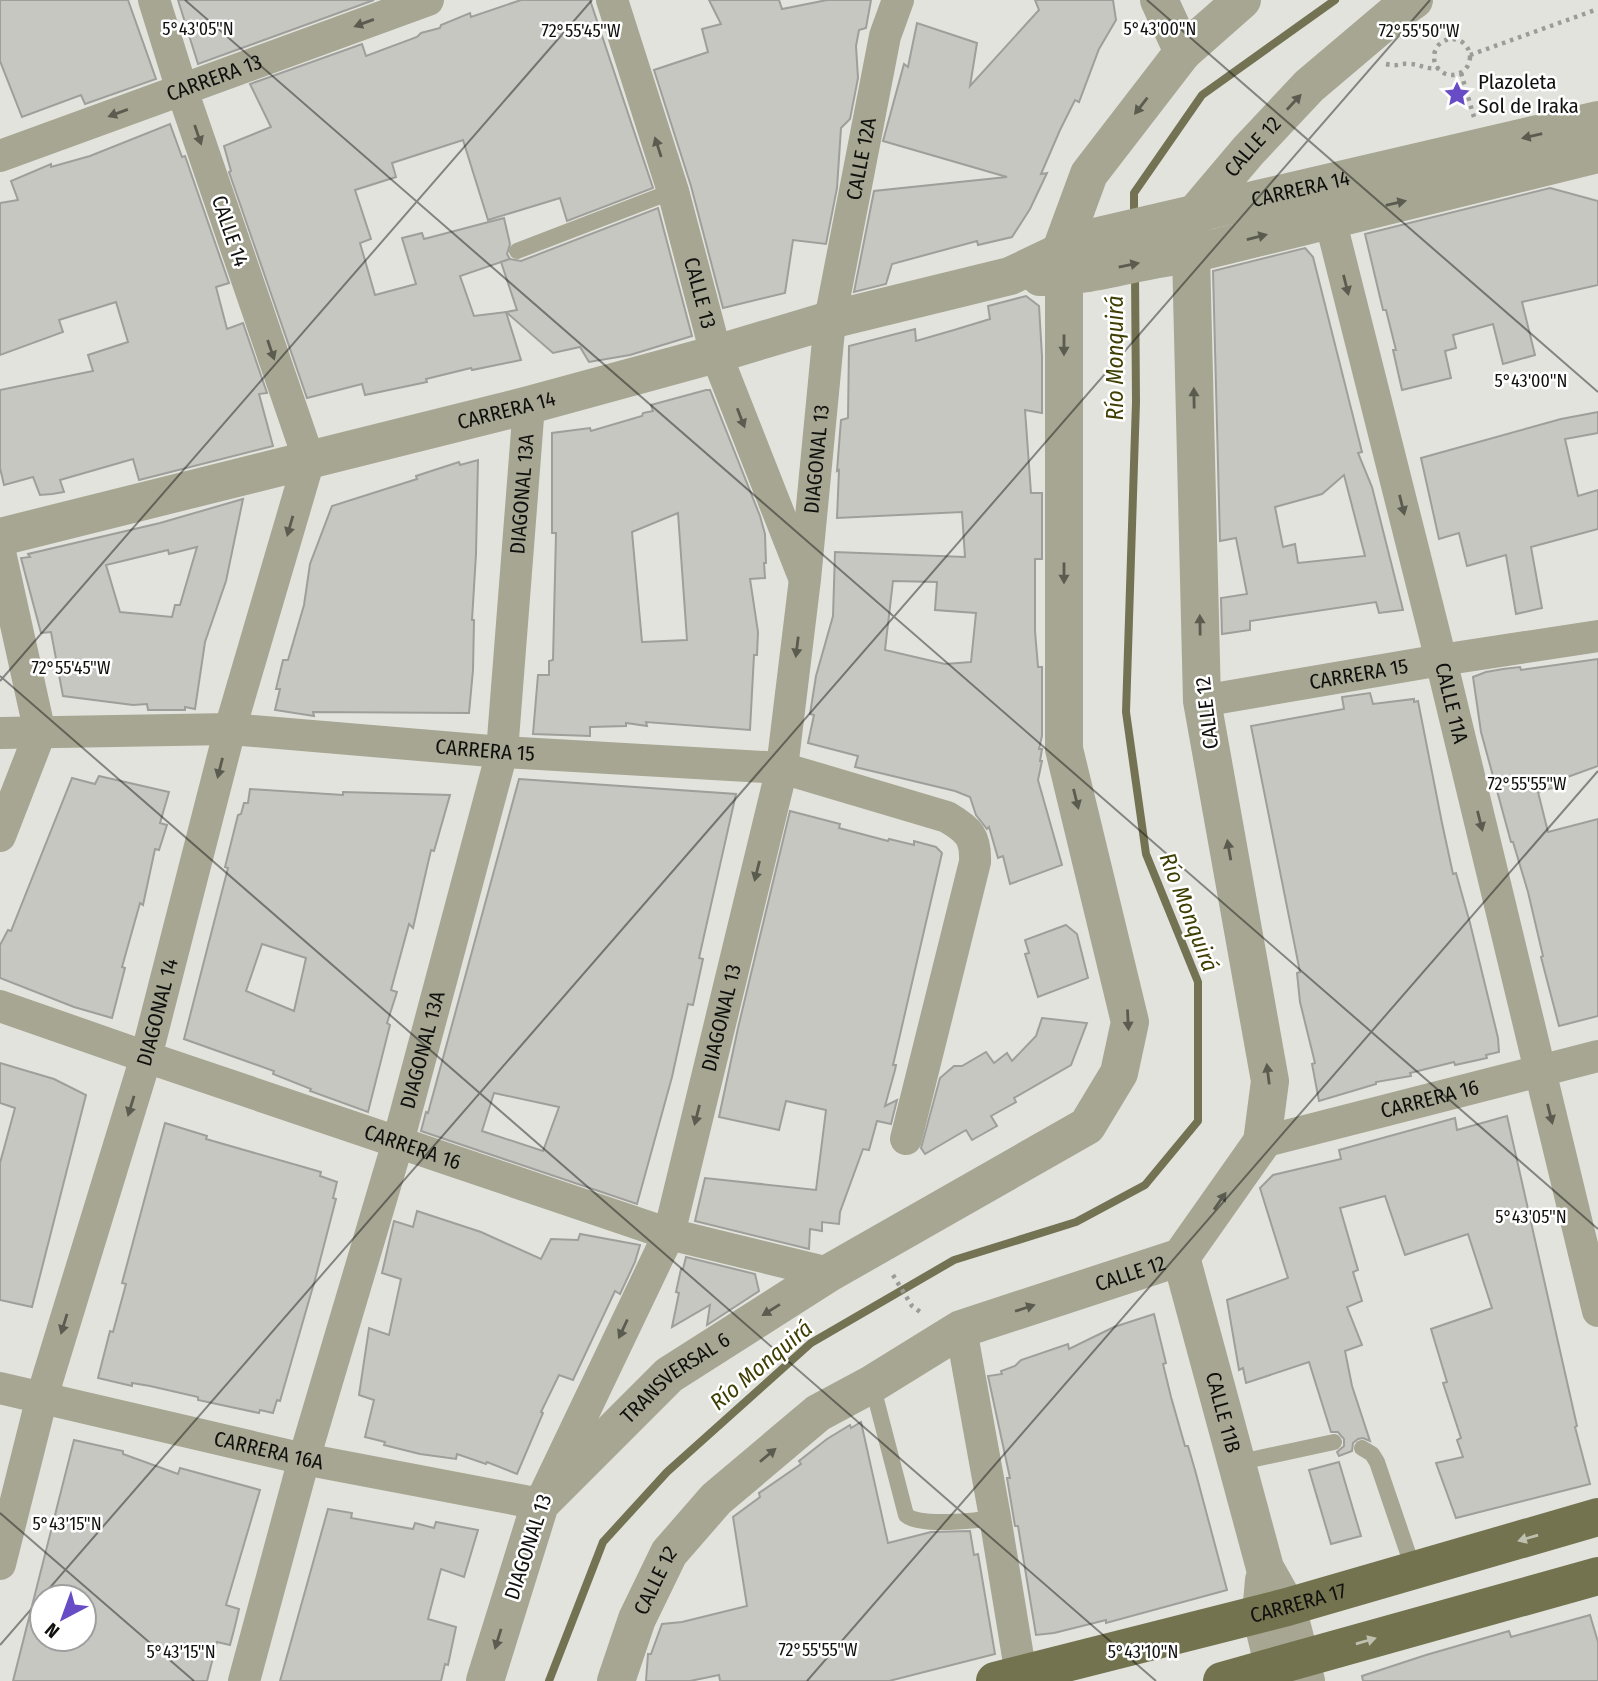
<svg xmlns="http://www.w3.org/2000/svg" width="1598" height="1681" viewBox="0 0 1598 1681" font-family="'Fira Sans Condensed',sans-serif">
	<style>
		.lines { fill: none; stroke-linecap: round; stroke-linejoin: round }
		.stream { stroke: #737354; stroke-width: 8 }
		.building { fill: #c7c7c2; stroke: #9e9f9a; stroke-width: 2; fill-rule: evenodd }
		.path { stroke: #9b9b97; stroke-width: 4.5; stroke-dasharray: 3.5 5; stroke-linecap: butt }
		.service { stroke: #a6a692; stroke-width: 16 }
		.minor { stroke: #a6a692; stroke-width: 32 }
		.tertiary { stroke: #a6a692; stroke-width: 38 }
		.primary { stroke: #73734f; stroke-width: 38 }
		.oneway { fill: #5b5b50 }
		.oneway2 { fill: #c0c0b0 }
		.ticks { fill: none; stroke: #10100f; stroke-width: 2; stroke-opacity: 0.45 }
		.labels { text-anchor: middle; stroke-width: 5; stroke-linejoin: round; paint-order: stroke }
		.street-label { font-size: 21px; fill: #10100f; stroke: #fff }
		.poi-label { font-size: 21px; fill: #10100f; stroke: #fff; text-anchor: start }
		.water-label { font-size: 23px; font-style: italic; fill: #3f3f04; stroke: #fff }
		.ticks-label { font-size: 18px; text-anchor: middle; fill: #10100f; stroke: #fff; stroke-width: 5; stroke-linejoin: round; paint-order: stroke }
	</style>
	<rect width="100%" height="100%" fill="#e3e3de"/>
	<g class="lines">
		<g class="stream">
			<polyline points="1134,218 1134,193 1202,95 1335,0"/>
			<polyline points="549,1681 603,1542 667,1472 811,1343 954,1260 1076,1222 1145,1185 1198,1121 1198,982 1146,854 1126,712 1136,402 1135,273"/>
		</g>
	</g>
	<g class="building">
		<polygon points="0,0 128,0 156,79 85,104 81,95 22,117 0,61"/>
		<polygon points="178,0 374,0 198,64"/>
		<polygon points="521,0 590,0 653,188 567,221 560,198 488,220 463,140 392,163 396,177 355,190 371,239 360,243 375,295 416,284 402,238 422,233 424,239 504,218 510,244 507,254 510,259 460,276 474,316 506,312 521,360 472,370 471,368 426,379 427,382 365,395 362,384 307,398 229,172 231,171 224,146 271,127 250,84 362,44 366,56 417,37 421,33 440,28 441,25 470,13 471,17"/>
		<polygon points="709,0 779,0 782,9 827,0 871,0 866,28 859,30 856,46 858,78 850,119 841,128 837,188 826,244 793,240 785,293 723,308 691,186 654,70 708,52 702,29 721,24"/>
		<polygon points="1035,0 1113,0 1116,20 1099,49 1079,102 1075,100 1060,130 1041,174 1047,173 1030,209 1012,237 978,245 977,241 892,264 886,284 854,292 874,191 1007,177 883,141 904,64 908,67 917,23 977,43 970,86 1039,10"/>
		<polygon points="170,124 182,157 185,156 229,283 216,287 227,329 243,323 267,393 259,394 273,446 139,480 133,459 60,480 64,492 52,494 40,495 33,477 4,485 0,468 0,390 93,371 88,355 128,342 116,302 59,320 63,332 0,355 0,203 18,200 11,181 51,164 51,167 90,156"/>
		<polygon points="1550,188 1598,201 1598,285 1522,302 1535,355 1503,364 1493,324 1453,335 1456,348 1445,351 1451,378 1402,390 1393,350 1396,350 1386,310 1383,310 1365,234"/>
		<polygon points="658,208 692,336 630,355 589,362 580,347 553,353 506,312 517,310 501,262 510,259 521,261"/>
		<path d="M1305 248 1313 257 1362 452 1358 453 1372 487 1403 610 1379 613 1376 602 1250 621V630L1222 634 1221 598 1247 594 1236 538 1220 541 1213 271ZM1344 475 1365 556 1298 563 1295 544 1283 547 1275 507 1322 494Z"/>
		<path d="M1026 296 1039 306 1042 356V413L1025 410 1031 493H1042V559H1035V631L1038 667H1042V736L1039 749H1042L1040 761H1042L1038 780 1062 865 1010 884 1003 856 998 858 989 827 987 829 976 815 970 797 955 791 855 767 858 756 808 743 814 715 810 714 816 676 833 616 835 552 965 557 962 512 837 518 839 470 837 471 841 420 848 418 849 346 915 329 916 341 954 330 990 319 988 306ZM893 581 937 582 935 610 976 613 971 662 945 664 885 650Z"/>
		<path d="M706 390H710L760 516 765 534 766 563H764L765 578 750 579 758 632 757 655H754L750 730 646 722 647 726 626 723V726L590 727V736L533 734 538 675H549V661L553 660 556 533H552V433L590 428 591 431 642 416 643 413 653 411 651 405ZM678 513 687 640 642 642 632 532Z"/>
		<polygon points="1598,412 1598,433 1565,439 1578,496 1598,490 1598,529 1531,547 1542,608 1516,614 1506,555 1467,566 1459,533 1439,539 1421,458 1561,419"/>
		<polygon points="478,460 476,554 472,620 474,620 473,670 469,713 313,712 314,716 275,710 280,689 276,689 283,660 288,660 304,605 310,564 332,506 417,479 416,476 459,462 460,465"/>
		<path d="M243 499 226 581 205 642 195 709 185 707V710H148L147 704 133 705 63 696 51 632 41 633 21 558 30 557 28 554 160 523ZM197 547 180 605H175L172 617 120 612 106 565 168 550 169 554Z"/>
		<polygon points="1598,659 1598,766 1562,779 1563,785 1538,792 1548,832 1598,819 1598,1016 1559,1026 1541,957 1543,956 1528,892 1513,842 1511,842 1481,732 1473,677 1486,672 1503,669 1520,667 1521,670"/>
		<polygon points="1370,693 1373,704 1414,699 1414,702 1418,701 1442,823 1453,874 1456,873 1470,923 1498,1038 1499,1052 1486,1055 1487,1058 1455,1065 1454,1062 1410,1073 1411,1076 1376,1082 1376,1084 1319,1101 1312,1064 1315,1063 1300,1002 1297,973 1300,972 1251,726 1344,709 1342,697"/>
		<polygon points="99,776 169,792 160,823 167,825 159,850 155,849 143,905 140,903 122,967 125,968 112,1018 74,1007 0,978 0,945 8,930 11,931 72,778 95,784"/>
		<path d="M519 779 736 794 699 958 703 959 693 1005 688 1004 672 1077 637 1204 421 1131 426 1112 428 1113ZM494 1093 559 1107 543 1151 482 1131Z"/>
		<path d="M250 789 343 795V792L450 795 434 851 431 850 413 928 409 924 391 990 397 992 387 1023 390 1025 368 1112 310 1091 311 1089 273 1074 274 1071 184 1039 228 868 225 867 238 815 241 814 244 803H248ZM262 944 306 958 294 1011 246 991Z"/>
		<polygon points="790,811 840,824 839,828 888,841 889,839 914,845 914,841 936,847 942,853 893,1065 896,1065 895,1070 885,1106 897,1100 891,1124 877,1121 869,1150 863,1149 840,1212 839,1224 822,1222 822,1231 810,1229 809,1249 695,1221 705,1178 816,1190 826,1110 786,1101 779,1130 719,1117 738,1028"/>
		<polygon points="1066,925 1077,934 1088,978 1038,997 1025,954 1029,953 1025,940"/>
		<polygon points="1042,1018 1087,1023 1071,1065 1014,1098 1016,1102 991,1116 997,1126 972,1140 966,1130 925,1154 921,1148 940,1078 954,1066 962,1066 986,1052 994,1063 1007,1053 1012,1061 1036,1036"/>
		<polygon points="0,1063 54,1079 86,1095 32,1307 0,1300 0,1163 15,1108 0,1103"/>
		<polygon points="1507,1116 1577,1426 1575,1427 1590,1484 1456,1518 1436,1463 1463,1457 1457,1440 1461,1438 1443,1383 1447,1382 1431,1329 1492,1308 1468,1234 1405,1255 1385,1196 1340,1208 1358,1270 1353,1272 1362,1301 1347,1307 1362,1345 1345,1351 1352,1386 1370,1441 1363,1438 1358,1439 1353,1443 1352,1451 1339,1456 1337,1452 1344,1446 1344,1439 1338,1432 1331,1432 1309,1362 1246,1383 1243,1368 1239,1370 1227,1300 1288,1278 1260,1188 1273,1175 1341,1159 1339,1150 1455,1118 1457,1130"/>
		<polygon points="165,1123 207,1136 206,1139 321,1172 320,1176 337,1182 333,1198 336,1199 316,1276 280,1401 277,1400 273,1413 260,1410 259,1413 198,1400 198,1397 150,1386 132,1383 132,1386 98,1378 110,1331 113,1332 126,1284 122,1283"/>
		<polygon points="417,1211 481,1232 541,1259 551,1239 578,1240 580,1234 640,1245 635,1262 620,1294 615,1291 573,1380 559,1375 541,1412 543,1413 517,1474 487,1462 486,1464 457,1454 456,1459 420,1454 384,1445 385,1442 365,1437 374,1400 359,1395 369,1328 389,1335 401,1279 382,1273 394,1221 413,1227"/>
		<polygon points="686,1257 755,1274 759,1291 707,1325 710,1305 672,1327 679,1293 676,1292 681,1269 683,1269"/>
		<polygon points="1154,1314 1166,1363 1163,1364 1171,1397 1185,1446 1188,1446 1195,1470 1227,1590 1106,1623 1106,1620 1054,1633 1036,1635 1018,1526 1015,1526 1007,1478 1010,1478 988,1376 1002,1374 1001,1371 1015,1366 1021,1360 1068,1344 1069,1349 1114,1327"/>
		<polygon points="861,1422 888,1543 931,1532 970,1531 974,1555 978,1554 995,1654 889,1681 720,1681 719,1675 690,1681 646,1681 648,1654 651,1654 662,1624 682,1622 747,1606 733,1517 760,1497 759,1493 801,1464 799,1461 827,1439 850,1425 851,1428"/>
		<path d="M74 1440 123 1451V1454L178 1474 180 1468 260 1490 226 1605 239 1609 235 1626 230 1645 217 1642 207 1681H13ZM39 1597H84V1639H42V1597Z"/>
		<polygon points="1339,1462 1361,1536 1331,1544 1309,1470"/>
		<polygon points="328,1509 352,1513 351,1518 413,1529 415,1523 434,1528 436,1522 478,1530 464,1577 441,1569 428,1619 456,1627 448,1665 445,1664 441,1681 280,1681"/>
		<polygon points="1590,1615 1598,1642 1598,1681 1363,1681 1362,1676 1426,1655 1509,1631 1511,1637"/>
	</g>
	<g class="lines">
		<g class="path">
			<circle cx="1452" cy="57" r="18"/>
			<polyline points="1470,55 1598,9"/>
			<path d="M1386 64C1400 67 1398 63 1409 64 1421 64 1425 70 1439 68"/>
			<polyline points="1461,73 1474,117"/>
			<polyline points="893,1275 912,1306 923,1314"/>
		</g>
		<g class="service">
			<polyline points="517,251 673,191"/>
			<path d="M872 1384 906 1515C919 1527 978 1521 995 1517"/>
			<polyline points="1362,1448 1372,1454 1377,1462 1414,1571"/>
			<polyline points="1236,1463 1334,1442"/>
		</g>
		<g class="minor">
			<path id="s1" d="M612 0 673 191 716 354 803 575"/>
			<path id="s2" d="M0 156 428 0"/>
			<path id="s3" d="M1330 219 1441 660 1598 1311"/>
			<polyline points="0,552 40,733 0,836"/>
			<path id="s4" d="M1202 701 1441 660 1598 636"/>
			<path id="s5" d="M0 733 230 729 502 752 782 768 947 817C969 830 976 837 975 862L906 1139"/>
			<path id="s6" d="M0 1006 146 1057 669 1234 829 1273"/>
			<path id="s7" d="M1262 1142 1598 1056"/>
			<polyline points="961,1329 995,1517 1022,1681"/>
			<path id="s8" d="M0 1388 304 1459 540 1504 669 1234 782 768 805 579 830 320 885 36 898 0"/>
			<path id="s9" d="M0 1564 42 1397 146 1057 230 729 309 460 182 90 154 0"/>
			<path id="s10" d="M244 1681 304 1459 398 1142 502 752 529 405"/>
		</g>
		<g class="tertiary">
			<polyline points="1159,0 1183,52"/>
			<path d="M1040 277C1091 278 1140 259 1191 254L1598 154"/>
			<path id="s11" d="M0 537 529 405 716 354 830 320 1010 276 1090 238 1598 120"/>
			<path id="s12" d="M1181 1257 1265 1568 1287 1607 1306 1681"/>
			<polyline points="1264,1580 1261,1614 1277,1681"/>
			<path id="s13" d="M485 1681 540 1504 669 1375 829 1273 1087 1126 1119 1073 1130 1022 1064 749V277L1061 250 1089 174 1183 52 1242 0"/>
			<path id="s14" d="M616 1681 637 1619 669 1553 716 1499 818 1413 872 1384 961 1329 1181 1257 1262 1142 1270 1081 1202 701 1191 254 1193 216 1248 151 1309 86 1394 14 1414 0"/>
		</g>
		<g class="primary">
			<path id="s15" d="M995 1681 1287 1607 1598 1517"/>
			<polyline points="1222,1681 1598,1576"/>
		</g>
	</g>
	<defs><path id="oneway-solid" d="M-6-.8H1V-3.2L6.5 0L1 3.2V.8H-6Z" transform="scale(1.75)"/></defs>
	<g class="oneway">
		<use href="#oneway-solid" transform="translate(364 23) rotate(160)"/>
		<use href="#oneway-solid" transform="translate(1294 102) rotate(-47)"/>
		<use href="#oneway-solid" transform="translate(1141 106) rotate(128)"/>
		<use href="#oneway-solid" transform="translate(118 113) rotate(160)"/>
		<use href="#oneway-solid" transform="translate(198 135) rotate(71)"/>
		<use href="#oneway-solid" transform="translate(1532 136) rotate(167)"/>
		<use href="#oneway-solid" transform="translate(658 147) rotate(-108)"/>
		<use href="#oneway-solid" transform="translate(1396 203) rotate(-13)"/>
		<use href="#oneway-solid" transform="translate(1257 237) rotate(-14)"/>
		<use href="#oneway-solid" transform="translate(1129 265) rotate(-12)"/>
		<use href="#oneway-solid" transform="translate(1346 285) rotate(76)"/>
		<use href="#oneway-solid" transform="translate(1064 345) rotate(90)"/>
		<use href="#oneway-solid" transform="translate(271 350) rotate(71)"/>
		<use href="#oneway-solid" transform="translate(1194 398) rotate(-91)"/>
		<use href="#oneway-solid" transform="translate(741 418) rotate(69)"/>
		<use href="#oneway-solid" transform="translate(1402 505) rotate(76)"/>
		<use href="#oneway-solid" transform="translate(290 526) rotate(106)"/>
		<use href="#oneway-solid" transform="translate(1064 573) rotate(90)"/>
		<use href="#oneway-solid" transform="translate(1200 625) rotate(-91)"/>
		<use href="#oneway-solid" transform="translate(797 647) rotate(97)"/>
		<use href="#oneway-solid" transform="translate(220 768) rotate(104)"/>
		<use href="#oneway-solid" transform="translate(1076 799) rotate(76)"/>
		<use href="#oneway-solid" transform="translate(1480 821) rotate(76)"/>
		<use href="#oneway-solid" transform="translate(1229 850) rotate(-100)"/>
		<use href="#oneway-solid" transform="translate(757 871) rotate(104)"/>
		<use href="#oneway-solid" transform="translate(1128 1020) rotate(87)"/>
		<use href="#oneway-solid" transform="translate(1268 1074) rotate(-97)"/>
		<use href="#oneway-solid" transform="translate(131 1106) rotate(107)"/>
		<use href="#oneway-solid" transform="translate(1550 1114) rotate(76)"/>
		<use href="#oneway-solid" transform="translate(697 1115) rotate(104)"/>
		<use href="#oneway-solid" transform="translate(1220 1201) rotate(-55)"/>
		<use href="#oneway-solid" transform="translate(1025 1308) rotate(-18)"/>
		<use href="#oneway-solid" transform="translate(771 1310) rotate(148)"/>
		<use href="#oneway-solid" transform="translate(64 1324) rotate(107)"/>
		<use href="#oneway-solid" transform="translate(623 1329) rotate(115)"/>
		<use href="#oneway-solid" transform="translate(768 1455) rotate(-40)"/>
		<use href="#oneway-solid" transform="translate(498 1639) rotate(107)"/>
	</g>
	<g class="oneway2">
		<use href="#oneway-solid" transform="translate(1528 1538) rotate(164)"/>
		<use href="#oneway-solid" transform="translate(1366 1641) rotate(-16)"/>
	</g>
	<path class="ticks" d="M185 0 1598 1229M1147 0 1598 392M0 676 1156 1681M0 681 592 0M0 1513 194 1681M0 1645 1430 0M807 1681 1598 771"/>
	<defs>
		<g id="sight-bare" transform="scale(2.1)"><path d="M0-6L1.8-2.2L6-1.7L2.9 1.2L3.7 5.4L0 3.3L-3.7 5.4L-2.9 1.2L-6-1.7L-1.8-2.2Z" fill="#674cc5" stroke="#fff" stroke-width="2.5" paint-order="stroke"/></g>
	</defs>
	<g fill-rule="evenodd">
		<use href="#sight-bare" x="1457" y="94"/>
	</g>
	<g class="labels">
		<g class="street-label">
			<text dy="7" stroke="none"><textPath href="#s2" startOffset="228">CARRERA 13</textPath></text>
			<text dy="7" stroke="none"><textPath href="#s14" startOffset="1906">CALLE 12</textPath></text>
			<text dy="7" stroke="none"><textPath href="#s8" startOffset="1946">CALLE 12A</textPath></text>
			<text dy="7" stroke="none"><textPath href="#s11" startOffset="1348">CARRERA 14</textPath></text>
			<text transform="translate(230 231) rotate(71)" y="7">CALLE 14</text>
			<text dy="7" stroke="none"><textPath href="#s1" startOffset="306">CALLE 13</textPath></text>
			<text dy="7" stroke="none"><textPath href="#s11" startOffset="522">CARRERA 14</textPath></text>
			<text dy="7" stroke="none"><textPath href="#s8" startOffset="1642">DIAGONAL 13</textPath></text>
			<text dy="7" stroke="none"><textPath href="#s10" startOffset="1223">DIAGONAL 13A</textPath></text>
			<text dy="7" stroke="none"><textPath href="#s4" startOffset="159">CARRERA 15</textPath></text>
			<text dy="7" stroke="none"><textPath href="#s3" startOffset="499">CALLE 11A</textPath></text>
			<text transform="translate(1207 713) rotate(-97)" y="7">CALLE 12</text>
			<text dy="7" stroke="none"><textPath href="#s5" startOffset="486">CARRERA 15</textPath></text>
			<text dy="7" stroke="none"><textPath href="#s9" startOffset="574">DIAGONAL 14</textPath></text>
			<text dy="7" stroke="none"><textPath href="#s8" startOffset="1074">DIAGONAL 13</textPath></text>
			<text dy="7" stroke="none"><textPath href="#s10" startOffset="656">DIAGONAL 13A</textPath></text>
			<text dy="7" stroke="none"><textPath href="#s7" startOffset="173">CARRERA 16</textPath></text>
			<text dy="7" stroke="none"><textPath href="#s6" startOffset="436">CARRERA 16</textPath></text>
			<text dy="7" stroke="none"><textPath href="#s14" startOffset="688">CALLE 12</textPath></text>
			<text dy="7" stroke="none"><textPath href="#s13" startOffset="371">TRANSVERSAL 6</textPath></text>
			<text dy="7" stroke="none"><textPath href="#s12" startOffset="161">CALLE 11B</textPath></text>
			<text dy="7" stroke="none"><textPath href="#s8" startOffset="276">CARRERA 16A</textPath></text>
			<text transform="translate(528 1547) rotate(-72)" y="7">DIAGONAL 13</text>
			<text dy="7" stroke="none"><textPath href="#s14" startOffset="108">CALLE 12</textPath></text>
			<text dy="7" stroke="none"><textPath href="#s15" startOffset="313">CARRERA 17</textPath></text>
		</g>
		<g class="poi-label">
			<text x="1478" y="89">Plazoleta<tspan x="1478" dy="24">Sol de Iraka</tspan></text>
		</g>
		<g class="water-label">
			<text transform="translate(1115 358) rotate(-90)" y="8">Río Monquirá</text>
			<text transform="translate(1189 912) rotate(69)" y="8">Río Monquirá</text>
			<text transform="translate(761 1365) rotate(-40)" y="8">Río Monquirá</text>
		</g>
	</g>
	<g class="ticks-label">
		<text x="1160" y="35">5°43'00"N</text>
		<text x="198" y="35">5°43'05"N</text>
		<text x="581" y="37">72°55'45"W</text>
		<text x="1419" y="37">72°55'50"W</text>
		<text x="1531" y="387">5°43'00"N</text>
		<text x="71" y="674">72°55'45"W</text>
		<text x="1527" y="790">72°55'55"W</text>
		<text x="1531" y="1223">5°43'05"N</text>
		<text x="67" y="1530">5°43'15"N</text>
		<text x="818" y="1656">72°55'55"W</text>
		<text x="181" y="1658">5°43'15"N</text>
		<text x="1143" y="1658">5°43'10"N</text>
	</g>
	<g transform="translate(63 1618) rotate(221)"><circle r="33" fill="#ffffff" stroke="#9f9f9f" stroke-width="2"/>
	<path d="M0-5L12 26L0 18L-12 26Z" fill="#674cc5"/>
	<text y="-10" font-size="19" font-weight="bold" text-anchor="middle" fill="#10100f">N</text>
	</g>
</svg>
